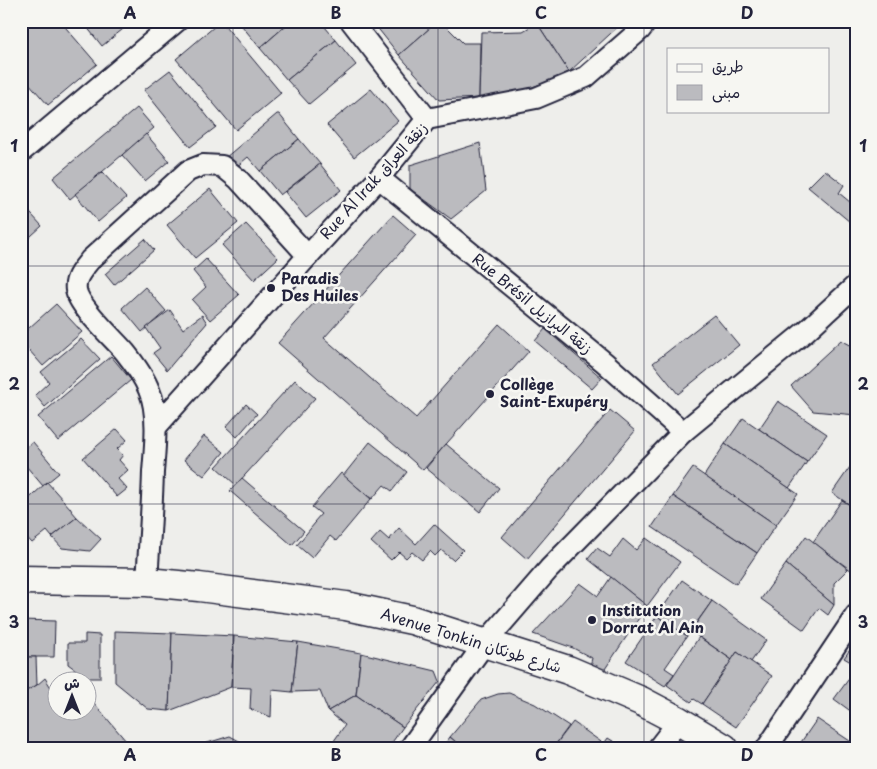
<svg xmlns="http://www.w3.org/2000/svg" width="877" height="769" viewBox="0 0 877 769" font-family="'Playpen Sans','Playpen Sans Arabic',sans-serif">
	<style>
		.building { fill: #bbbbbf; stroke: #22223b }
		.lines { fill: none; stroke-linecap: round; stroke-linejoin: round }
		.street-casing { stroke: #22223b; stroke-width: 24 }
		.secondary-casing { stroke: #22223b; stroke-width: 31 }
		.street { stroke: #f6f6f2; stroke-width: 20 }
		.secondary { stroke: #f6f6f2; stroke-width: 28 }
		.grid { fill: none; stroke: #22223b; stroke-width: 1; stroke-opacity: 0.55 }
		.poi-dot { fill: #22223b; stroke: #f6f6f2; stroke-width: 2 }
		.labels { text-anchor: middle; stroke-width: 5; stroke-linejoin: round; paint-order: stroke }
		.street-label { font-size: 15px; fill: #22223b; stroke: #f6f6f2 }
		.poi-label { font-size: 15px; font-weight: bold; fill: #22223b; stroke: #f6f6f2; text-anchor: start }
		.neatline { fill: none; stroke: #22223b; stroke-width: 2 }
		.grid-label { font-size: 16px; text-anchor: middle; font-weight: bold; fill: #22223b }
	</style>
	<rect width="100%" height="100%" fill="#eeeeeb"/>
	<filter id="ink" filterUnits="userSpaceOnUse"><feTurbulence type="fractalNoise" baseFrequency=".02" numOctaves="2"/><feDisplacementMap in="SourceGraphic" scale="10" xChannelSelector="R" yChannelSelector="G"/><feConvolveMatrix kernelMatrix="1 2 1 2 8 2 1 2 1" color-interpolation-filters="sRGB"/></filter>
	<g filter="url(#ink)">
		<g class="building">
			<polygon points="21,21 60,21 97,64 48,105 21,74"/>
			<polygon points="82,21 133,21 102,46"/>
			<polygon points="221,21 281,93 236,130 176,59"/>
			<polygon points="238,21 291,21 260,48"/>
			<polygon points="291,21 320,21 336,40 287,80 260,48"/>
			<polygon points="372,21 438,21 399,55"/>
			<polygon points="438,21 441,21 463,43 480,43 479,98 439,100 399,55"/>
			<polygon points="540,21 622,21 623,22 569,72 537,23"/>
			<polygon points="537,23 569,72 544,83 506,96 479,98 481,32 523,31"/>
			<polygon points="336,40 356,65 309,104 287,80"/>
			<polygon points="170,70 216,127 190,147 144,90"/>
			<polygon points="371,89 398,121 354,157 327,125"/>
			<polygon points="137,108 154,128 70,199 53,178"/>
			<polygon points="277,114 279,114 299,139 260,171 248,157 234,169 225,158"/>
			<polygon points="146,134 169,161 145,181 122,155"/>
			<polygon points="299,139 320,164 280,195 260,171"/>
			<polygon points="480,143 486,191 451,219 410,189 410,165"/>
			<polygon points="320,164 341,190 306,218 285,192"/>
			<polygon points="825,170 844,185 839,193 856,207 856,227 808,187"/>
			<polygon points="102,172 126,198 98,222 75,194"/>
			<polygon points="210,189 238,223 195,258 167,225"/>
			<polygon points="21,203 42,226 21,245"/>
			<polygon points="393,215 416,235 324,338 416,418 499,324 529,351 423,470 278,343"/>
			<polygon points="246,224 278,258 254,280 222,245"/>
			<polygon points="145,239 154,250 114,285 105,274"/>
			<polygon points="206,259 239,295 210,320 192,300 206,287 193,271"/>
			<polygon points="145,287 166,311 142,332 122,308"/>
			<polygon points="56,304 82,332 43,366 21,341 21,335"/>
			<polygon points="170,310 183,329 202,315 207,323 167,370 153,353 160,348 146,328"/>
			<polygon points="714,315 739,345 678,394 653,363"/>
			<polygon points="545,329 602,378 592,389 535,341"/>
			<polygon points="81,339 100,359 45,407 35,395 49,382 41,372"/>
			<polygon points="841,340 856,348 856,415 813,411 791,386"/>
			<polygon points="111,356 131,380 58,441 38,417"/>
			<polygon points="295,380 315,398 236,485 216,467"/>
			<polygon points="778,401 827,434 807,462 759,429"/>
			<polygon points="246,404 257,414 237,437 226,427"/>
			<polygon points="610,410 635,431 527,559 502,537"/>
			<polygon points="743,418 807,462 789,488 725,444"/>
			<polygon points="117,429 127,440 117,449 123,455 119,460 128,470 118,479 127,489 117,497 83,458"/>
			<polygon points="204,436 224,452 204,476 184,460"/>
			<polygon points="33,442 59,473 43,486 21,460 21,451"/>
			<polygon points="370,442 407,472 392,491 384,485 372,499 343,476"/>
			<polygon points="446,444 499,488 480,512 426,468"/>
			<polygon points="725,444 798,494 776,525 704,476"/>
			<polygon points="850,467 856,471 856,509 832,493"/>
			<polygon points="693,468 776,525 757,553 673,496"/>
			<polygon points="341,473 371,499 336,541 330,536 312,558 297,545 315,523 314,522 321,514 312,507"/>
			<polygon points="242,478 304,531 292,545 230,491"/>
			<polygon points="47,482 71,509 71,510 77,517 52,537 47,531 32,543 21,531 21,506"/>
			<polygon points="673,496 757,553 736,584 652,527"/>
			<polygon points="842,500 856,509 856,566 852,571 813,542"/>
			<polygon points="77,517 101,539 90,551 62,548 52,537"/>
			<polygon points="434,524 463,550 453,560 441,550 435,556 430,551 422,560 412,552 406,558 399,552 391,560 371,542 380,532 389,540 399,528 416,544"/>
			<polygon points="806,536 848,569 834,583 834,605 786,564"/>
			<polygon points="646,538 680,562 647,606 588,559 597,548 610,557 623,539 636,550"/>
			<polygon points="786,564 834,605 828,615 819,608 804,630 761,599"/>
			<polygon points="611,577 647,606 603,672 590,666 592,658 573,648 533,634 580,583 598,596"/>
			<polygon points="682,580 712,601 687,636 657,616"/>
			<polygon points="712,601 766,640 751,662 737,652 732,660 691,631"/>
			<polygon points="657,616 687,636 665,668 674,674 665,686 626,661"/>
			<polygon points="21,620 55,621 54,657 21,657"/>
			<polygon points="115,631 172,633 169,711 148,709 115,682"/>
			<polygon points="172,633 234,636 231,687 169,711"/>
			<polygon points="85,634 100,635 100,678 87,678 68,664 68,643 85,643"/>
			<polygon points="234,636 298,642 292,692 272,690 271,717 250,709 251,688 231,687"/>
			<polygon points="699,637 732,660 702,704 694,699 691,702 667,685"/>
			<polygon points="856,641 856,665 844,658"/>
			<polygon points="298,642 361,653 356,695 328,711 320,691 292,692"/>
			<polygon points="737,652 772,676 736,727 702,704"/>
			<polygon points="361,653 436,671 440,681 403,727 356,695"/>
			<polygon points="21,657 36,657 37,685 21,694"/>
			<polygon points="851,676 856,680 856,715 834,699"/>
			<polygon points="45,678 55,694 58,692 58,712 88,712 88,696 132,748 21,748 21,694 37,685"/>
			<polygon points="509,693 535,704 569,726 553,748 463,748 450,737 481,700 498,694"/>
			<polygon points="356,695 403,727 388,748 329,748 345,725 328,711"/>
			<polygon points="817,719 856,745 856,748 797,748"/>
			<polygon points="573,722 604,744 601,748 553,748"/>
			<polygon points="230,736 252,748 191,748"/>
			<polygon points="450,737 463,748 442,748"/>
			<polygon points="608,738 624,748 601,748"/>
		</g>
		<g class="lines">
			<g class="street-casing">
				<g id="street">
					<polyline points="351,21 427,119"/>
					<polyline points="21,152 177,21"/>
					<polyline points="379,178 604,362 683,432"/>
					<polyline points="156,427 308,256 379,178 427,119 536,98 586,77 640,30 647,21"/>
					<path d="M147 582C149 546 152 509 153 472 155 448 159 412 149 390 144 377 133 362 125 352 113 338 78 306 76 290 74 278 83 269 90 260L188 171 203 165 222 166 238 179 308 256"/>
					<polyline points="410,748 485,643 549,569 683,432 806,331 856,285"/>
					<polyline points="658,748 679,721"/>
					<polyline points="767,748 856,615"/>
				</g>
			</g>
			<g class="secondary-casing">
				<polyline id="secondary" points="21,580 147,582 199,587 346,606 412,620 568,670 641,701 679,721 724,748"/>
			</g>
			<use href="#street" class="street"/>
			<use href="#secondary" class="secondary"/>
		</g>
	</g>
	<path class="grid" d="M233 21V748M438 21V748M644 21V748M21 266H856M21 504H856"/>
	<g class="poi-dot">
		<circle cx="271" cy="288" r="5"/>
		<circle cx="490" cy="394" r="5"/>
		<circle cx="592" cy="620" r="5"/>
	</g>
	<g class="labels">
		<g class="street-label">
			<text transform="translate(374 181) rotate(-48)" y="5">Rue Al Irak زنقة العراق</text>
			<text transform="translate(532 304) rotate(39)" y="5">Rue Brésil زنقة البرازيل</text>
			<text transform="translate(471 641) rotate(17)" y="5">Avenue Tonkin شارع طونكان</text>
		</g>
		<g class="poi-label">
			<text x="281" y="284">Paradis<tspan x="281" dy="17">Des Huiles</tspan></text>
			<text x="500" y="390">Collège<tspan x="500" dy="17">Saint-Exupéry</tspan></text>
			<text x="602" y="616">Institution<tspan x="602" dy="17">Dorrat Al Ain</tspan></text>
		</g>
	</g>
	<rect width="877" height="769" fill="none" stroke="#f6f6f2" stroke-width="55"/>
	<rect x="667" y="48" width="162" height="65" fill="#f6f6f2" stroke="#a1a1a9"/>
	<rect x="677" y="64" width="25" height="8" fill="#f6f6f2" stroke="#a1a1a9"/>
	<text x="712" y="72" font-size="15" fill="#22223b">طريق</text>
	<rect x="677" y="85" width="25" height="15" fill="#bbbbbf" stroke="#a1a1a9"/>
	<text x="712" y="98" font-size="15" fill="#22223b">مبنى</text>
	<g transform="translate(72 696)"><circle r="24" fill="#f6f6f2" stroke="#a1a1a9"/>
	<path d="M0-4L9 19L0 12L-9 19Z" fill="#22223b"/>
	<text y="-8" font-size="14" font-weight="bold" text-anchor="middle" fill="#22223b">ش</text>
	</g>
	<rect x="28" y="28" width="822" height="714" class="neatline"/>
	<g class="grid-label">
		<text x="130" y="19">A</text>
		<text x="336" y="19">B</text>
		<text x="541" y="19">C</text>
		<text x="747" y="19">D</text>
		<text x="14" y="152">1</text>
		<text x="863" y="152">1</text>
		<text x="14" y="390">2</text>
		<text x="863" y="390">2</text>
		<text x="14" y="628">3</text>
		<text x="863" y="628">3</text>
		<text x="130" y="761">A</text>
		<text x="336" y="761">B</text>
		<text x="541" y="761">C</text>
		<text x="747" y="761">D</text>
	</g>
</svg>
